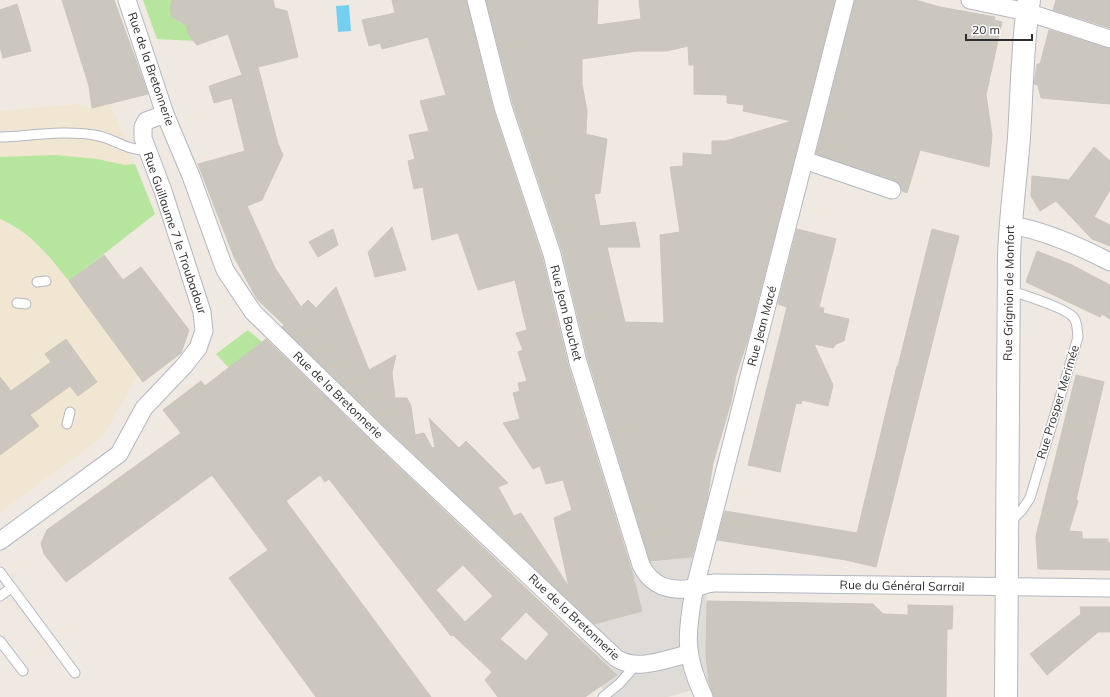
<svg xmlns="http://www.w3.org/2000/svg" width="1110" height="697" viewBox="0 0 1110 697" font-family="Mulish,sans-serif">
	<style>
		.education { fill: #f0e6d1 }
		.green { fill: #b6e59e }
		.plaza { fill: #dfdcd8 }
		.water { fill: #75cff0 }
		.building { fill: #cbc7bf; stroke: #cbc5ba; fill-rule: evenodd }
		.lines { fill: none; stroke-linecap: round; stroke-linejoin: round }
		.lane-casing { stroke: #b4b7c1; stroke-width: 11 }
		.street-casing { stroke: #b4b7c1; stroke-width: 19 }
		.secondary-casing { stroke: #b4b7c1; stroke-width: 24 }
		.lane { stroke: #fff; stroke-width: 9 }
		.street { stroke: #fff; stroke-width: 17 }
		.secondary { stroke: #fff; stroke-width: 22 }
		.labels { text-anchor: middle; stroke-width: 3; stroke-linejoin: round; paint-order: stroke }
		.street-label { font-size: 12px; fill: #2e2e2e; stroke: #fff }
	</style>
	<rect width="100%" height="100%" fill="#efe9e1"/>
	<polygon class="education" points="110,103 155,214 69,281 138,374 103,436 0,512 0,111 78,104 92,108"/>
	<g class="green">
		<polygon points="143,0 174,0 170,9 172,17 181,23 196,19 189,35 195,41 157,39"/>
		<path d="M56 155 97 159 125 165 135 164 155 214 69 281C48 255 32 233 0 219V157Z"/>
		<polygon points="248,330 262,342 229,368 216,354"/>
	</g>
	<polygon class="plaza" points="695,557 706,583 708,665 710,681 689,691 668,697 608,697 601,686 617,674 580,639 594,624 631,568 651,562"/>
	<polygon class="water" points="349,5 351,31 338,32 336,6"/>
	<g class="building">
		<polygon points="62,0 114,0 148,94 92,108 89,86"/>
		<polygon points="172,0 273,0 275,8 287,11 298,57 258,67 278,144 283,155 262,200 247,206 275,268 301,307 308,300 316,308 336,287 369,370 396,355 392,373 395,398 407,398 411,406 415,435 424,433 432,448 435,447 429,418 459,448 466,441 508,483 498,487 514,516 521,513 569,587 554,518 572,510 563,480 546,484 540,466 533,469 503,423 520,419 513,393 520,391 518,383 527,381 518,352 523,350 516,333 527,330 515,280 478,290 458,233 432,240 423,187 414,189 408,161 415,159 409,135 429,131 420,101 446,95 428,37 382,49 380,43 369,46 362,20 395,13 392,0 466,0 493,109 542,257 568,365 630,565 642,611 594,624 383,425 282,327 284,325 257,299 234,257 198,164 245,151 232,98 214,103 209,86 242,75 228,34 197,45 189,35 186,25 172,17 170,9"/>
		<path d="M486 0H598L597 25 641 19 639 0H835L748 339 736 375 731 402 713 463 707 500 692 557 650 561 588 359 562 251 513 104ZM688 46 689 65H694V94L727 95V103L744 105 743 111 792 121 726 141H712V155L683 153V166L670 167 680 232 660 235 664 323 625 322 607 247H640L635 222 600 226 594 194 600 193 607 139 586 134 587 111 582 84V59L637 51H667Z"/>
		<polygon points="855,0 915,0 940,7 995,17 994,20 1002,22 986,95 992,135 989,167 920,150 907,193 902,191 900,184 895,181 816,154"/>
		<polygon points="1056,0 1110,0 1110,28 1053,10"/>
		<polygon points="17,4 31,51 3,58 0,47 0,10"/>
		<polygon points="1049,30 1110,49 1110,104 1041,98 1038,85 1034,84 1035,78 1037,64 1040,64"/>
		<polygon points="1094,147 1110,161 1110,190 1094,217 1110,225 1110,246 1092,239 1056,201 1040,211 1031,196 1032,176 1069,180"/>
		<polygon points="392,227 406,270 375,277 368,252"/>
		<polygon points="333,229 338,245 318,257 309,242"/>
		<polygon points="797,229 836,239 819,307 824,308 823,313 849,319 844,341 836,344 833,348 814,344 833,385 828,406 802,400 801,404 796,403 780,472 748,465 787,307 778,304"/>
		<polygon points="932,229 959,236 876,567 846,560 717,540 725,511 857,533 897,366 898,366"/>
		<polygon points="1037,251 1072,265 1110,285 1110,319 1102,314 1100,317 1026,282"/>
		<polygon points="104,255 123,280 141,267 189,330 181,353 143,382 69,281"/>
		<polygon points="66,339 97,382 78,396 70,386 30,415 39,426 0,455 0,377 11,391 51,362 45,354"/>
		<path d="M266 339 369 439 617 675 585 697H498L485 680 492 672 453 635 451 636 329 479 325 482 320 475 286 501 431 697H316L229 578 268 550 212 475 66 582 44 554 41 543 47 530 181 433 163 410 201 381 205 386ZM463 565 493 596 465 622 436 590ZM526 612 549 634 526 661 500 639Z"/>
		<polygon points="1076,375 1104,382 1076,500 1078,501 1069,531 1082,532 1082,539 1108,539 1108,543 1110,543 1110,570 1038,569 1036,536"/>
		<polygon points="707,601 873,604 883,614 908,615 908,605 953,606 952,629 947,629 946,697 714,697 709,683 706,655"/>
		<polygon points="1080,607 1110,607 1110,632 1098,632 1047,675 1030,654 1081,614"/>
	</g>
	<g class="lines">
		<g class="lane-casing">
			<g id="lane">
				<path d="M0 137C30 136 63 130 94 135 115 138 123 150 147 150"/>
				<polyline points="37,282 46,281"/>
				<path d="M1008 290C1021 294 1067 308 1074 318 1078 324 1077 331 1078 337L1030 498 1022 510 1011 521"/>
				<polyline points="17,303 26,304"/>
				<polyline points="67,424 70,412"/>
				<polyline points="0,572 75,673"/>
				<polyline points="0,596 11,588"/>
				<polyline points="0,641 23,671"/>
				<polyline points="603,697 619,684 636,665"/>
			</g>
		</g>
		<g class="street-casing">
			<g id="street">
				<path d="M127 0 165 114 191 176 225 270 253 312 376 432 616 658C637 672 665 659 688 654"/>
				<path d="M476 0 503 107 552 254 578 362 641 565C652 587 670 592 694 588 701 587 706 583 715 583L1110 588"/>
				<polyline points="970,0 1027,12 1110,39"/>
				<polyline points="804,160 892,190"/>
				<path d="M1010 225C1044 230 1079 246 1110 262"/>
				<polyline points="0,541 119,454 144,408 184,366 198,348 204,331 202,312 163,191 143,138 143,127 146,121 165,114"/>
				<path d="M704 697C684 655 686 635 694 591L845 0"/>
			</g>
		</g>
		<g class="secondary-casing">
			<path id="secondary" d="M1006 697 1009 258C1010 218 1016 177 1019 137 1022 91 1022 45 1029 0"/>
		</g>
		<use href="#lane" class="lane"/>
		<use href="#street" class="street"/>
		<use href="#secondary" class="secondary"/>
	</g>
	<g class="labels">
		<g class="street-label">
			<text transform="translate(151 69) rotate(71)" y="4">Rue de la Bretonnerie</text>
			<text transform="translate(175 233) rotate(71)" y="4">Rue Guillaume 7 le Troubadour</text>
			<text transform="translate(1009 293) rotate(-89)" y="4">Rue Grignion de Monfort</text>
			<text transform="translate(566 313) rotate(76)" y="4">Rue Jean Bouchet</text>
			<text transform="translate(762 326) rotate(-75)" y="4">Rue Jean Macé</text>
			<text transform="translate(338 395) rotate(44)" y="4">Rue de la Bretonnerie</text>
			<text transform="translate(1058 402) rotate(-73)" y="4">Rue Prosper Merimée</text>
			<text transform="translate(902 586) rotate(1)" y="4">Rue du Général Sarrail</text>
			<text transform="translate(574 617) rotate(43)" y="4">Rue de la Bretonnerie</text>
		</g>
	</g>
	<path d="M966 34v6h66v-6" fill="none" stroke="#2e2e2e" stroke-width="2"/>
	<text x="972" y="34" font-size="12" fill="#2e2e2e" stroke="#ffffff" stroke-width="3" paint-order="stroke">20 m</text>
</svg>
